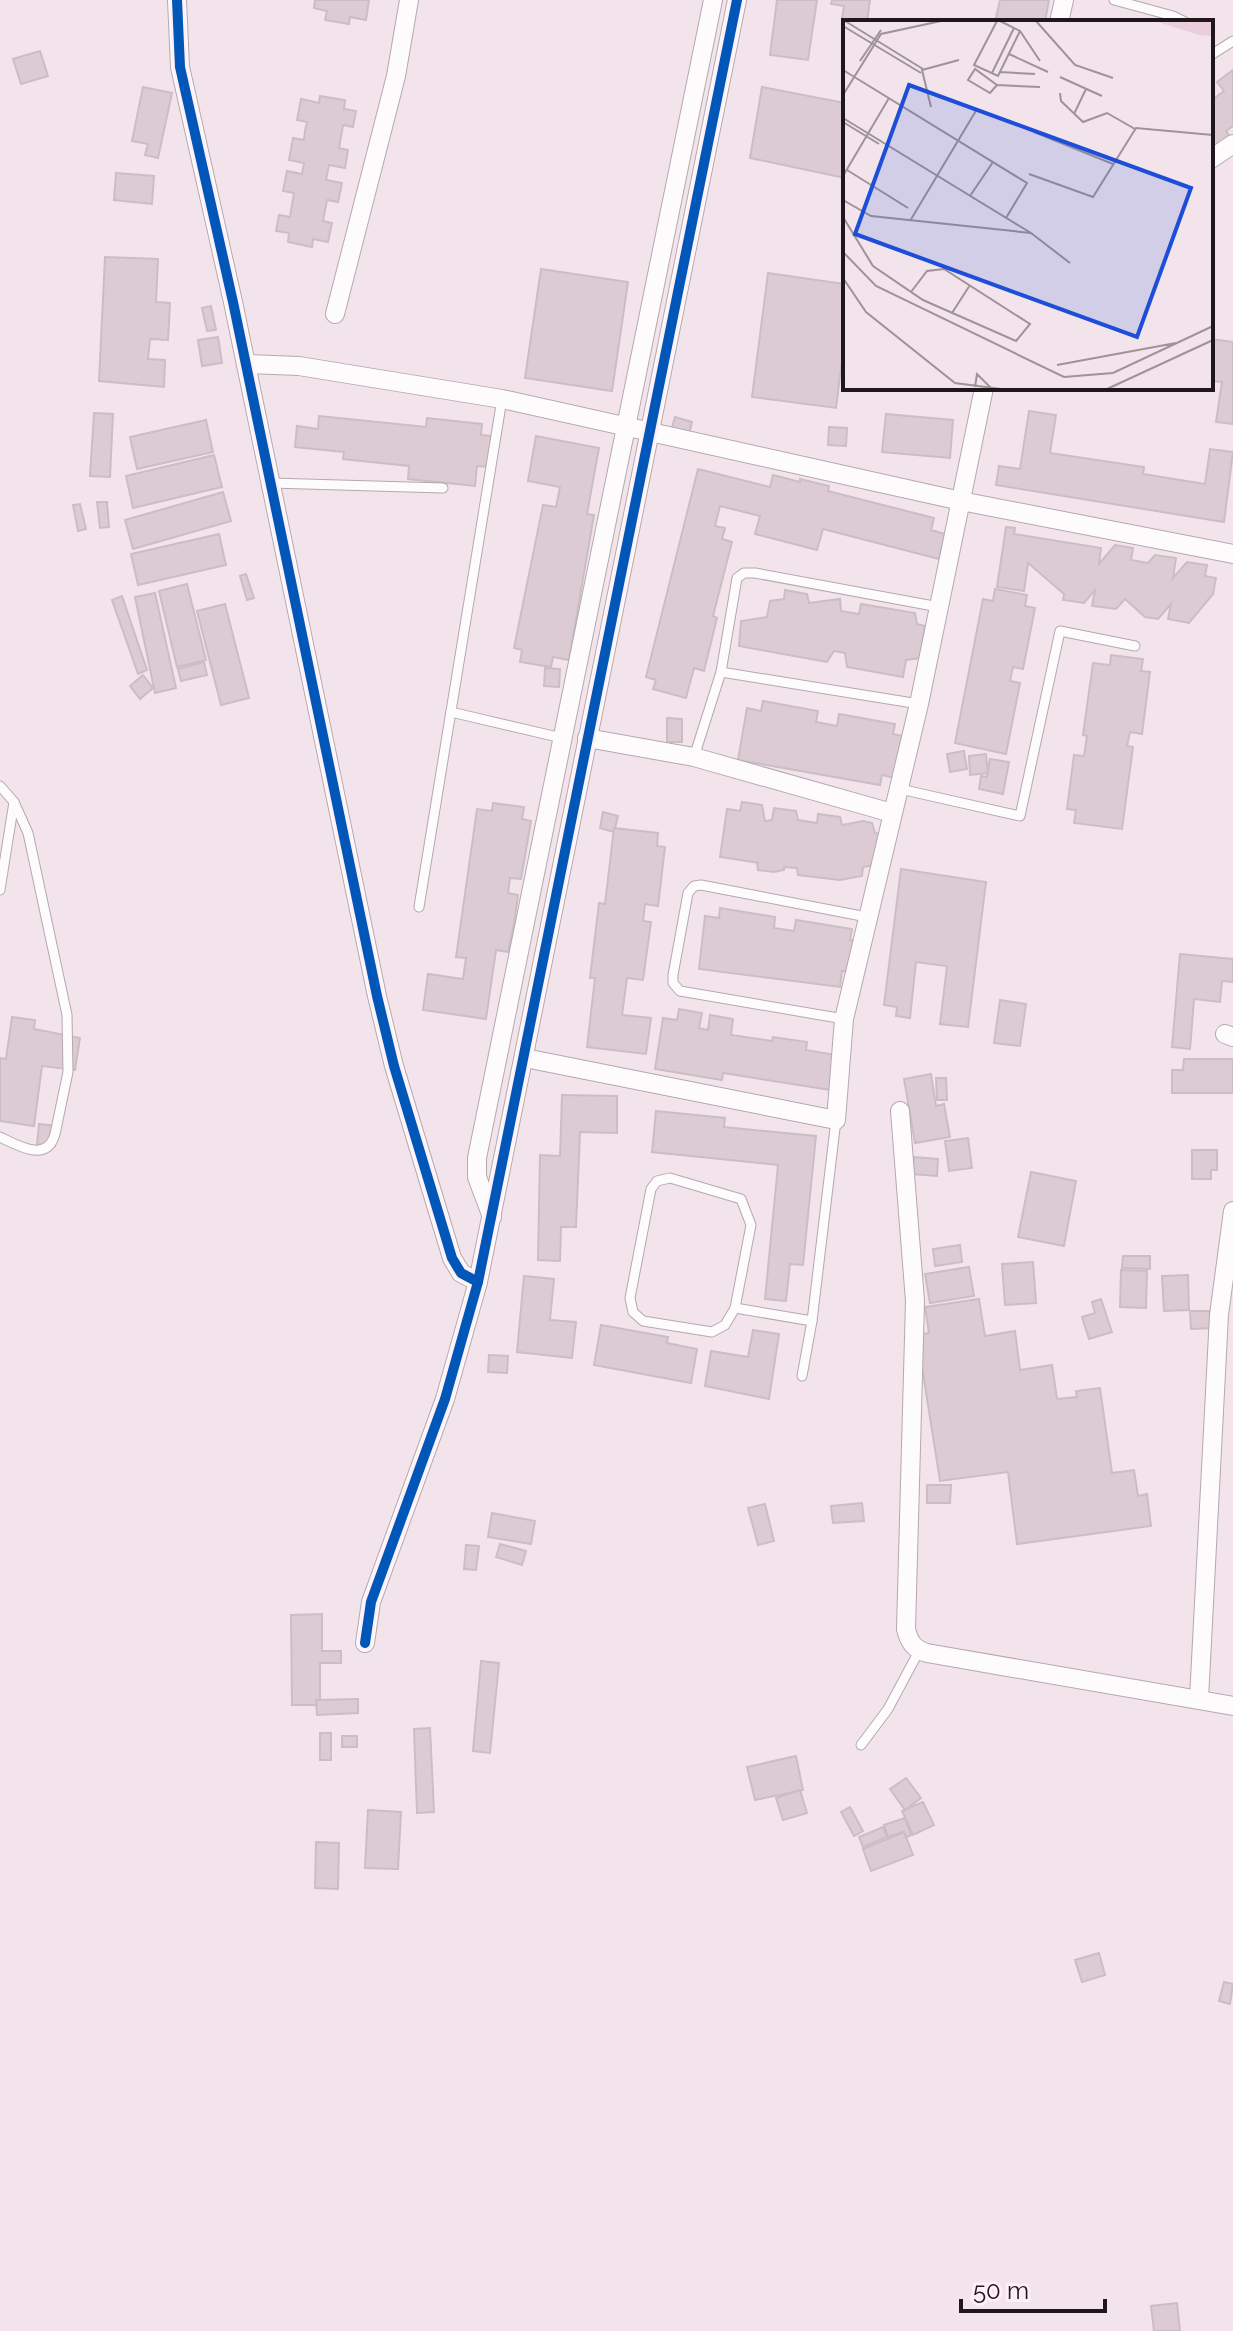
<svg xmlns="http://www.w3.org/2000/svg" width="1233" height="2331" viewBox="0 0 1233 2331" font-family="Raleway,sans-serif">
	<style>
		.building { fill: #ddcbd4; stroke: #cabec4; stroke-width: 2 }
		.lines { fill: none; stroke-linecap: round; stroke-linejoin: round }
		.service-casing { stroke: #b4a9ae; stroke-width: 11 }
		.minor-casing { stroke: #b4a9ae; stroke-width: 20 }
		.service { stroke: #fdfbfc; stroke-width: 9 }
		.minor { stroke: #fdfbfc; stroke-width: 18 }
		.cycleway-casing { stroke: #ffeff7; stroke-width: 15 }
		.cycleway { stroke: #0057b8; stroke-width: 10 }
		.inset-road { fill: none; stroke: #9f9298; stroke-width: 2 }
		.view { fill: #1d4ed8; fill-opacity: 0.15; stroke: #1d4ed8; stroke-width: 4 }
		.inset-edge { fill: none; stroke: #20171c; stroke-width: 4 }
	</style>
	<rect width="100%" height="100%" fill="#f3e4eb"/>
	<g class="building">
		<polygon points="315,0 369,0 366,20 350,17 349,24 325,20 327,11 314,8"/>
		<polygon points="777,0 817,0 808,60 770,55"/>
		<polygon points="832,0 870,0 867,22 842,19 844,6 831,4"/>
		<polygon points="1000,0 1049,0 1045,22 995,22"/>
		<polygon points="40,51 48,76 21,84 13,59"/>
		<polygon points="1233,70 1233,126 1226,131 1231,138 1215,150 1211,144 1211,101 1224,91 1217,82"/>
		<polygon points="143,87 172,93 158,158 145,155 148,144 132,141"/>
		<polygon points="762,87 845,103 845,178 750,158"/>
		<polygon points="320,96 345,100 344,109 356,111 353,127 343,125 339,148 348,150 345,168 329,165 326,180 342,183 338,202 327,200 323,221 332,223 328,242 313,239 312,247 288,242 289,233 276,231 279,215 290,217 294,193 283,191 287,171 302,174 304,163 289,160 293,138 304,140 305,131 307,122 297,120 301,99 319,103"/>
		<polygon points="116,173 154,176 152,204 114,200"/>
		<polygon points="105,257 158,259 156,302 170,303 168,340 150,339 148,359 165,360 164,387 99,381"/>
		<polygon points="541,269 628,282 612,391 525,378"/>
		<polygon points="768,273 845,284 845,337 836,408 752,397"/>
		<polygon points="211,306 216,330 207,331 202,308"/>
		<polygon points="218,337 222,363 202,366 198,340"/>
		<polygon points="1211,339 1233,342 1233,424 1216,422 1222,382 1211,381"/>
		<polygon points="1029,411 1056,415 1050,453 1144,467 1143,474 1205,484 1210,449 1233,452 1224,522 996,485 999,466 1020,469"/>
		<polygon points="94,413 113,414 110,477 90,476"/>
		<polygon points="886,414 953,420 950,458 882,452"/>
		<polygon points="319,416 426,427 427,418 482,424 481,435 493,436 489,467 477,466 475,486 408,479 409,466 343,459 344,452 295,447 297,426 318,429"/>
		<polygon points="675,417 692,422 689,435 671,431"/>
		<polygon points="206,420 213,452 137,469 130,437"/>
		<polygon points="829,427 847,428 846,446 828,445"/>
		<polygon points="536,436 599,448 587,514 594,515 569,660 553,657 551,667 520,662 522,650 514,648 543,505 556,507 560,487 528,481"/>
		<polygon points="214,455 222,487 133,508 126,476"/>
		<polygon points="698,469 770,487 773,475 800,482 800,479 829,486 828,491 934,518 931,530 945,534 939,559 823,529 817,550 755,534 760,516 720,506 715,526 725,528 722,539 732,542 713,616 717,618 704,671 694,668 686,698 653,689 656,680 646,677"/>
		<polygon points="223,492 231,521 133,549 125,520"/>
		<polygon points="97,502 107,502 109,527 100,528"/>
		<polygon points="80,504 86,529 78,531 73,505"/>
		<polygon points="1006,527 1015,528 1014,534 1101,548 1099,564 1115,545 1133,548 1131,560 1148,563 1155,555 1176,558 1173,578 1187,562 1207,565 1205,576 1216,578 1213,594 1189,623 1168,619 1171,604 1158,619 1145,617 1125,599 1116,609 1092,606 1095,590 1084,603 1063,600 1064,594 1028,563 1024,591 997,587"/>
		<polygon points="219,534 226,565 138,585 131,554"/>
		<polygon points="246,574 254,598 247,600 240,576"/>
		<polygon points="187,584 206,660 177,667 159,591"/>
		<polygon points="995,589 1027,595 1025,606 1035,608 1023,669 1013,667 1010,681 1020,683 1006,754 955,743 983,599 993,601"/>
		<polygon points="785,590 807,594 809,603 840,599 841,611 859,614 861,604 915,613 917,624 925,626 920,658 906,660 903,677 847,667 845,653 834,651 827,662 739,646 741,621 767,617 770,601 784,599"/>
		<polygon points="155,593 176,688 155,693 135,597"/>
		<polygon points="122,596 147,670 138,674 112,600"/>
		<polygon points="225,604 249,698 221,705 197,611"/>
		<polygon points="1111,655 1143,659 1141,671 1150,672 1142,734 1130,732 1127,746 1133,747 1122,829 1074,823 1076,810 1067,809 1074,755 1084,756 1087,736 1083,735 1093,663 1110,665"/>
		<polygon points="204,662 207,675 181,681 178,669"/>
		<polygon points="545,668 560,669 559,687 544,686"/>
		<polygon points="143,675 153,688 140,699 130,686"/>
		<polygon points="763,701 818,711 816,722 837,726 839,714 895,724 893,734 902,736 895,778 882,775 880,785 738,760 747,708 761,711"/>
		<polygon points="667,718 682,719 682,742 667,742"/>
		<polygon points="964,751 967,769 950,772 947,754"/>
		<polygon points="986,754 988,773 970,775 969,756"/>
		<polygon points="990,759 1009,762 1003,794 979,789 981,776 987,777"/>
		<polygon points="742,802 762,805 765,821 772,820 774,808 796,811 798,820 817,823 818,814 840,817 842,825 863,821 872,823 875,833 883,835 879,864 863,867 862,876 840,880 798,875 797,868 784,867 784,870 774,872 758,870 757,863 759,863 720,857 727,809 740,811"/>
		<polygon points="493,803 524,807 522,819 531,821 521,879 510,878 508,893 518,895 514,924 508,952 496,950 486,1019 423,1010 428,974 463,979 466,958 456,957 477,809 492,811"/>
		<polygon points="603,812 618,816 614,832 600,828"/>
		<polygon points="614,828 658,833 657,846 665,847 658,906 645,904 643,921 651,922 643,980 627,978 622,1015 651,1018 646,1054 587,1047 595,978 590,978 599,903 605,904"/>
		<polygon points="901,869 986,882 968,1027 940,1024 947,966 916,962 910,1018 896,1016 897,1007 884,1005"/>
		<polygon points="720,908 775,917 774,928 794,931 796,920 852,929 850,940 860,941 856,973 842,971 840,987 699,969 705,916 719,918"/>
		<polygon points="1180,954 1233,959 1233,982 1222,981 1220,1002 1194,999 1190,1049 1172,1047"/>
		<polygon points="1000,1000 1026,1004 1020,1046 994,1043"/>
		<polygon points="679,1009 702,1013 699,1028 708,1030 710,1015 733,1019 731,1035 772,1041 773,1037 807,1042 806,1050 836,1055 831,1090 723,1073 722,1080 655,1069 663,1018 677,1020"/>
		<polygon points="12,1017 35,1020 34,1029 80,1038 75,1070 42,1066 34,1126 0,1121 0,1058 6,1059"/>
		<polygon points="1184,1059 1233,1059 1233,1093 1172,1093 1172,1070 1183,1070"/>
		<polygon points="931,1074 936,1106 944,1104 950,1137 915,1143 904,1079"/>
		<polygon points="936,1078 946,1078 947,1100 937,1100"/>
		<polygon points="562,1095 617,1096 617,1133 580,1132 576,1227 561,1227 560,1261 538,1260 540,1155 560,1156"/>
		<polygon points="656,1111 725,1118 724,1127 816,1136 803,1265 790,1264 786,1301 765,1299 778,1165 652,1152"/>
		<polygon points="39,1124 57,1126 55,1146 37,1144"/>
		<polygon points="968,1138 972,1168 949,1171 945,1141"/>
		<polygon points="1192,1150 1217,1150 1217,1170 1211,1170 1211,1179 1192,1179"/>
		<polygon points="914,1157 938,1159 937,1176 912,1174"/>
		<polygon points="1031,1172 1076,1181 1064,1246 1018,1237"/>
		<polygon points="960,1245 962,1262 935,1266 933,1249"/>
		<polygon points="1123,1256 1150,1256 1150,1269 1122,1268"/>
		<polygon points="1033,1262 1036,1303 1005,1305 1002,1264"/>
		<polygon points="969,1267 974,1296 930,1303 925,1274"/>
		<polygon points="1121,1270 1147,1271 1146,1308 1120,1307"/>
		<polygon points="1188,1275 1189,1310 1164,1311 1162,1276"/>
		<polygon points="524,1276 554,1279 550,1320 576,1322 572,1358 517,1352"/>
		<polygon points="979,1299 985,1336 1015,1331 1020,1370 1052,1365 1057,1399 1077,1397 1076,1391 1100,1388 1112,1473 1134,1470 1138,1496 1147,1494 1151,1526 1017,1544 1008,1472 940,1481 917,1335 929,1333 925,1307"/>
		<polygon points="1101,1299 1112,1332 1089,1339 1082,1317 1095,1313 1092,1302"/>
		<polygon points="1190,1311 1212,1311 1213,1328 1191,1329"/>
		<polygon points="601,1325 668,1337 667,1343 697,1349 691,1383 594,1365"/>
		<polygon points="753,1330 779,1334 769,1399 705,1386 711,1351 748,1357"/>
		<polygon points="489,1355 508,1356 507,1373 488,1372"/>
		<polygon points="927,1485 951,1485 950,1503 927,1503"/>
		<polygon points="862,1503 864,1521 833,1523 831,1506"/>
		<polygon points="765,1504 774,1541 758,1545 748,1508"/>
		<polygon points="492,1513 535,1521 531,1544 488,1537"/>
		<polygon points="500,1544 526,1551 522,1565 496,1557"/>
		<polygon points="466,1545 479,1546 476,1570 464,1569"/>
		<polygon points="322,1614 322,1651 341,1651 341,1663 320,1663 320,1705 292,1705 291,1615"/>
		<polygon points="481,1661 499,1663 490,1753 473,1751"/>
		<polygon points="358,1699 358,1713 317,1715 316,1700"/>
		<polygon points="430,1728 434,1812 417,1813 414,1729"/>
		<rect x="320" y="1733" width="11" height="27"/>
		<rect x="342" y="1736" width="15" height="11"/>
		<polygon points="796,1756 803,1790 755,1800 747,1767"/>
		<polygon points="906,1778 921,1798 905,1810 890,1789"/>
		<polygon points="800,1790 807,1813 783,1820 776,1798"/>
		<polygon points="923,1802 934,1825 913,1835 902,1811"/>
		<polygon points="850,1807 863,1831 854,1836 841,1812"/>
		<polygon points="368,1810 401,1812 398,1869 365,1868"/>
		<polygon points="905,1818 911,1835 905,1838 903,1832 888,1837 884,1825"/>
		<polygon points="883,1827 887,1837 863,1847 859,1837"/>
		<polygon points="904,1832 913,1855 871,1871 863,1849"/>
		<polygon points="316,1842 339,1843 338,1889 315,1888"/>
		<polygon points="1099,1953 1105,1975 1082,1982 1075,1960"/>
		<polygon points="1224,1982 1233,1984 1230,2004 1219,2001"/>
		<polygon points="1177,2303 1180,2331 1154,2331 1151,2306"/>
	</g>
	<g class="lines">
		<g class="service-casing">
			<g id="service">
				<polyline points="1114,0 1173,16 1185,22"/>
				<polyline points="1211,55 1233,41"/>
				<polyline points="271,483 443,488"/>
				<polyline points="721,672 919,704"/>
				<polyline points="451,712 562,738"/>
				<polyline points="694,757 721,672 737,578 744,573 755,573 939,607"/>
				<path d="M0 786 14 802 28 833 67 1015 68 1072 55 1134C47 1163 19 1146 0 1137"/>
				<polyline points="900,789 1020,816 1060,631 1135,646"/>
				<polyline points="0,890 14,802"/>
				<polyline points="419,907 502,399"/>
				<polyline points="844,1019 680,991 673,983 673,975 688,893 694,886 701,885 867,917"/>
				<polygon points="670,1178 741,1199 751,1225 735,1308 725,1325 712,1332 643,1321 633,1312 630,1298 651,1189 657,1181"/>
				<polyline points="735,1308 812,1321"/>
				<polyline points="802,1376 812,1321 836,1120"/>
				<polyline points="861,1745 888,1709 919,1651"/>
			</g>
		</g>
		<g class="minor-casing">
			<g id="minor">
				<polyline points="177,0 180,67 233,302 377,996 394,1066 452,1258 461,1273 478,1282"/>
				<polyline points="1059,22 1064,0"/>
				<polyline points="1211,159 1233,144"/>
				<polyline points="335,314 396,76 409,0"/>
				<polyline points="246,364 299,366 502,399 961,501 1233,554"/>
				<polyline points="587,738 694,757 892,813"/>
				<polyline points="1225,1034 1233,1037"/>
				<polyline points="525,1058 836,1120 844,1019 919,704 984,388"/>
				<path d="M900 1111 915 1301 906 1629C909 1642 914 1649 927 1653L1233 1706"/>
				<polyline points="492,1217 477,1177 477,1158 713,0"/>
				<polyline points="365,1643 371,1602 445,1399 478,1282 737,0"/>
				<polyline points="1199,1699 1219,1315 1233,1211"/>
			</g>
		</g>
		<use href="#service" class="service"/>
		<use href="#minor" class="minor"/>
		<g class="cycleway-casing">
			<g id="cycleway">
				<polyline points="177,0 180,67 233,302 377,996 394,1066 452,1258 461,1273 478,1282"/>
				<polyline points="365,1643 371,1602 445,1399 478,1282 737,0"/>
			</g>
		</g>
		<use href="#cycleway" class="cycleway"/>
	</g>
	<g transform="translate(843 20)">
		<rect width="370" height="370" fill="#f3e4eb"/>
		<path d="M312 1H370V16L356 15Z" fill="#ebcedd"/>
		<path class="inset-road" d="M2 1 80 49M154 1 131 45 155 56 177 11M157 1 177 11 197 41M193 1 232 45 270 58M0 6 78 53M166 34 205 52M17 41 38 10M0 50 184 163 163 198M157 52 192 54M149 53 171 8M217 57 259 76M154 65 147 73 125 60 132 49 154 65 197 67M217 73 218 81 240 102 264 93 292 109M0 75 38 14 98 1M88 87 79 50 116 40M231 94 243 69M0 98 188 213 227 243M0 102 36 124M191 112 270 144M4 150 65 188M186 154 250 177 293 108 370 115M0 156 46 78M127 176 150 142M0 180 28 196 188 213M0 197 30 246 80 280 173 321 187 304 101 249 84 251 68 272M67 201 134 89M0 232 33 266 221 357 270 353 370 306M0 258 23 292 112 363 158 369M109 293 127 265M214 345 333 323M132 367 134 354 148 368M264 369 370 320"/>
		<path class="view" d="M66 65 348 168 294 317 12 214Z"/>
		<rect width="370" height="370" class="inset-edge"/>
	</g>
	<path d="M961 2299v12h144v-12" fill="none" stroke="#20171c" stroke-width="4"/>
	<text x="973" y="2299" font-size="24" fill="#20171c" stroke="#ffeff7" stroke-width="6" paint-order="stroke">50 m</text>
</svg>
